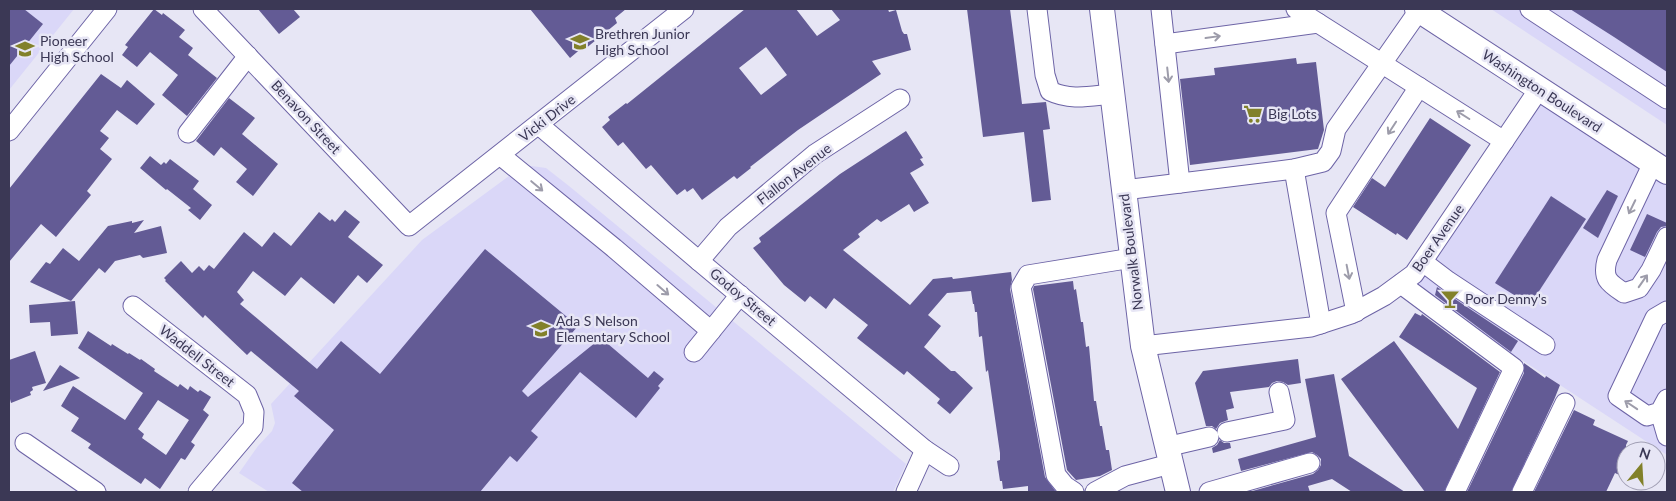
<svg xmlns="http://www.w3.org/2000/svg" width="1676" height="501" viewBox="0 0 1676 501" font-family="Lato,sans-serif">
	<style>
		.built { fill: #dad7f8 }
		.building { fill: #635b95; fill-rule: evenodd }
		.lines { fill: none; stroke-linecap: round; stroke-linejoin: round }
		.minor-casing { stroke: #6d64a6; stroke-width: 21 }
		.major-casing { stroke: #6d64a6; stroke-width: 26 }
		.minor { stroke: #fff; stroke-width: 19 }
		.major { stroke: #fff; stroke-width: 24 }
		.oneway { stroke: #9d9caa }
		.labels { text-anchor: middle; stroke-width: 5; stroke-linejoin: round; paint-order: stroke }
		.poi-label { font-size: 14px; fill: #3b3855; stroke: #e7e6f5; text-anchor: start }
		.street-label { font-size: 14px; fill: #3b3855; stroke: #e7e6f5 }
	</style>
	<rect width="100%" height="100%" fill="#e7e6f5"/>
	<g class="built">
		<polygon points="9,9 74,9 9,90"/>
		<polygon points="1491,9 1667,9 1667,125"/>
		<polygon points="1541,99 1667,181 1667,455 1410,287 1445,247"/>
		<polygon points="524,165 546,168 569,186 906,464 893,492 269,492 239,473 258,446 272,431 275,423 271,404 422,240"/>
	</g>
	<g class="building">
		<polygon points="9,9 24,9 43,24 9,66"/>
		<polygon points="154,9 162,15 163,13 185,30 179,37 193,48 188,55 217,78 187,116 162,95 178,75 150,52 137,67 122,55 128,47 125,45"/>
		<polygon points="258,9 293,9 300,17 279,34"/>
		<polygon points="530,9 626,9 615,18 617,23 585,49 583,47 570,58"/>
		<path d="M745 9H796L817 36 840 20 831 9H888L889 12 896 10 902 31 904 34H907L911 50 872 61 881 74 798 130 750 167 751 168 737 179 734 176 702 200 693 188 687 192 685 189 677 195 651 165 646 169 623 142 618 146 602 127 610 120 608 117 626 103 627 104ZM766 47 787 75 761 95 739 68Z"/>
		<polygon points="967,9 1010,9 1022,104 1046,102 1050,129 1043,130 1051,200 1032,202 1024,132 983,137"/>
		<polygon points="1570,9 1667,9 1667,72 1614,37"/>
		<polygon points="1296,58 1297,64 1316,62 1324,130 1318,149 1190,165 1180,79 1215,75 1214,68"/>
		<polygon points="101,74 121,88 127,80 155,104 137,125 117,110 100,131 109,138 100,149 112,159 87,191 91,195 56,237 41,224 9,262 9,189"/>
		<polygon points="229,98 255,118 242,134 278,164 253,196 236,182 247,169 221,147 214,156 196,141"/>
		<polygon points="1430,118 1471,145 1407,240 1397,233 1396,235 1353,207 1372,178 1385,187"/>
		<polygon points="906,131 923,158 920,159 924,165 910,173 929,203 914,212 909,204 881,222 877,219 858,234 860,237 843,250 910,305 933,279 952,277 953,279 1011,272 1012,280 1010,289 1045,477 1056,492 1028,492 1028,486 1003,489 1002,481 1000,481 997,461 1000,460 1000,453 988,370 986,372 982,336 979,337 977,312 975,312 974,304 973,304 971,291 947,293 928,315 941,326 924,347 951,371 955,371 973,388 950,414 937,403 940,399 907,371 904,375 857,338 868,325 834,298 826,309 810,296 805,302 784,285 753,248 761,242 759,238 840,174"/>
		<polygon points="150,156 161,165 164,162 166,164 170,159 199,181 193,189 212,205 200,220 188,210 191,208 167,189 166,190 140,168"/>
		<polygon points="1607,190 1618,196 1598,238 1583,228"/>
		<polygon points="1551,196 1586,219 1530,305 1495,283"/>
		<polygon points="345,210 360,222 348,237 383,265 367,283 358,275 334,304 301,277 285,296 253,271 237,292 244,300 240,304 317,369 341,341 380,374 485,249 578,326 522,391 528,397 601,338 648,378 654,371 664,379 658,386 660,388 636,418 580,372 531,431 538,437 517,462 510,456 480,492 303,492 292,483 334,430 294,396 299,391 251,351 247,355 205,315 203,318 165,281 166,280 164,278 181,261 192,273 199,266 204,271 209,265 214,269 244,232 262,247 274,232 291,246 319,212 330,221 332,219 335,222"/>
		<polygon points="1647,214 1667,223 1667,226 1661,227 1657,232 1645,257 1630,250"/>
		<polygon points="144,220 134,233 161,226 167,253 143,258 140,255 115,261 105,273 99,268 71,301 30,282 46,262 50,264 63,248 79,261 108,226 132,221 132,223"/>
		<polygon points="1073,281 1074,290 1076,289 1081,322 1083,322 1086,347 1089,346 1094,401 1096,401 1100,426 1102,426 1106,450 1109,450 1112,470 1100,476 1076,480 1067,470 1033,289 1034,286"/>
		<polygon points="1437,287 1518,341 1511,352 1435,295"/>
		<polygon points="75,301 78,334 51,336 50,322 30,323 29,305"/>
		<polygon points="1415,313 1421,316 1422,314 1500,372 1444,492 1425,492 1341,379 1394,341 1458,429 1477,388 1399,337"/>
		<path d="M88 331 111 346 112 344 128 354 129 353 140 360 141 359 155 369 154 371 178 387 180 384 188 390 190 386 198 392 200 390 211 397 203 410 209 415 191 442 195 445 185 460 181 458 160 489 145 478 141 484 88 448 91 444 71 431 79 418 61 406 73 386 125 420 143 393 78 348ZM158 400 189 420 166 455 142 438 144 434 138 429Z"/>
		<polygon points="35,351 46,383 32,387 33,390 30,392 31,395 11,403 9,395 9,360"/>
		<polygon points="1298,359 1301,383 1288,385 1283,382 1277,381 1272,383 1269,387 1230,392 1234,408 1226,410 1228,420 1220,423 1216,429 1212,426 1206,426 1195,383 1203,371"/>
		<polygon points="1524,363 1545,378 1546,376 1560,385 1554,400 1511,492 1467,492 1524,373"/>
		<polygon points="60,365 80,378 43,391"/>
		<polygon points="1334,374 1349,456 1405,492 1352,492 1332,479 1308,486 1310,492 1249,492 1313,474 1318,470 1321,465 1321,459 1317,455 1312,452 1241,471 1238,459 1316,437 1305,379"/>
		<polygon points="1574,410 1595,420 1593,425 1628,441 1626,445 1626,478 1615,473 1606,492 1534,492"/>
		<polygon points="1220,440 1224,443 1230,443 1231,448 1213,453 1212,448 1217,445"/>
	</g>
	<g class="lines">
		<g class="minor-casing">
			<g id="minor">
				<polyline points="203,9 409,226 684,9"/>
				<path d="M1037 9 1045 75 1050 91C1071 101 1090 96 1112 94"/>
				<polyline points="1161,9 1180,183"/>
				<polyline points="1296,9 1504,141"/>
				<polyline points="1530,9 1667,99"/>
				<polyline points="1165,44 1318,23"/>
				<polyline points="539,125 699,261 925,450 949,466"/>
				<polyline points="9,131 107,9"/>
				<polyline points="188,133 248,56"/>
				<polyline points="500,155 614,248 711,331"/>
				<path d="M1653 163 1607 260C1602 279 1609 283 1624 293L1639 288 1651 270 1667 237"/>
				<polyline points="1294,169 1321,324"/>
				<polyline points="1124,190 1294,169 1323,162 1331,151 1336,129 1420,9"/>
				<polyline points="699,261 728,227 815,154 900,99"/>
				<polyline points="1423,262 1448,281 1545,345"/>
				<polyline points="1401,284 1514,368 1455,492"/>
				<polyline points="133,306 247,395 254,412 253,427 198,492"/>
				<polyline points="1667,311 1655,318 1618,396 1647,416 1660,412 1667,399"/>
				<polyline points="1356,312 1336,213 1419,87"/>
				<polyline points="1143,346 1311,327 1351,314 1384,296 1414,274 1539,89"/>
				<polyline points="694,352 740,295"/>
				<polyline points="1660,412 1667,436"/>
				<polyline points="1227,432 1285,420 1279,392"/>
				<polyline points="25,443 96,492"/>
				<polyline points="1166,447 1209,437"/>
				<polyline points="906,492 925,450"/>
				<polyline points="1074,492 1065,486 1056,475 1021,287 1028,275 1132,258"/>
				<polyline points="1095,492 1125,476 1170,464"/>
				<polyline points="1209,492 1310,463"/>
				<polyline points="1522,492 1565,403"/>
			</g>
		</g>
		<g class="major-casing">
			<g id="major">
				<polyline points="1102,9 1143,346 1178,492"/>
				<polyline points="1417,9 1667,172"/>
			</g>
		</g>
		<use href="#minor" class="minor"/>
		<use href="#major" class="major"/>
	</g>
	<defs><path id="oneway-shaft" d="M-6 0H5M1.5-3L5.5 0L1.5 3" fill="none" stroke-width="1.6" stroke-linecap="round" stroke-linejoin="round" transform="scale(1.25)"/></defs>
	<g class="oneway">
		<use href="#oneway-shaft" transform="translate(1213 37) rotate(-8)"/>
		<use href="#oneway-shaft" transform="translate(1168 75) rotate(84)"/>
		<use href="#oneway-shaft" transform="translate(1463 115) rotate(-148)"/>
		<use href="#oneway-shaft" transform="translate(1392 128) rotate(123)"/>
		<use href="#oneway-shaft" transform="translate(537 186) rotate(40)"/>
		<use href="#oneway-shaft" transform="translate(1632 207) rotate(116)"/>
		<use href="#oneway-shaft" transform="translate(1348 272) rotate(79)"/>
		<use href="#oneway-shaft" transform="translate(1643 281) rotate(-55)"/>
		<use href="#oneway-shaft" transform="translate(663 290) rotate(41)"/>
		<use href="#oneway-shaft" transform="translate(1631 405) rotate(-146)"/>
	</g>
	<defs>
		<g id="school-bare" transform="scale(1.5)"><path d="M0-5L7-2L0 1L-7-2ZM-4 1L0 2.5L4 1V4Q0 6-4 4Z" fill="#82812a" stroke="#e7e6f5" stroke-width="2.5" paint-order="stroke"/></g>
		<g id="supermarket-bare" transform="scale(1.5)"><path d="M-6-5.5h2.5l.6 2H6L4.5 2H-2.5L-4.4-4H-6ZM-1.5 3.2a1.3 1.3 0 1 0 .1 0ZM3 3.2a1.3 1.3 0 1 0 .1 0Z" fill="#82812a" stroke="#e7e6f5" stroke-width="2.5" paint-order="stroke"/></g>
		<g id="bar-bare" transform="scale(1.5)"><path d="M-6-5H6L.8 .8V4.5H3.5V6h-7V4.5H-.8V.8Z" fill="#82812a" stroke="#e7e6f5" stroke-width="2.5" paint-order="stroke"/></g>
	</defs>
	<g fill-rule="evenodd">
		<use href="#school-bare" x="580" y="42"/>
		<use href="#school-bare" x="25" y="49"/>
		<use href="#supermarket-bare" x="1253" y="114"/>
		<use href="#bar-bare" x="1450" y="299"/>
		<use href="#school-bare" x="541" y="329"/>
	</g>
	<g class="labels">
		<g class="poi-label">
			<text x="595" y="39">Brethren Junior<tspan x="595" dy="16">High School</tspan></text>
			<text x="40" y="46">Pioneer<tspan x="40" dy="16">High School</tspan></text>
			<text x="1268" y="119">Big Lots</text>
			<text x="1465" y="304">Poor Denny's</text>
			<text x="556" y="326">Ada S Nelson<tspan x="556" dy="16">Elementary School</tspan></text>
		</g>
		<g class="street-label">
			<text transform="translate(1542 91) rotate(33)" y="5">Washington Boulevard</text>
			<text transform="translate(306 117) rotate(47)" y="5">Benavon Street</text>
			<text transform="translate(547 118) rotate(-38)" y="5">Vicki Drive</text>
			<text transform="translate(794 174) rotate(-38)" y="5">Flallon Avenue</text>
			<text transform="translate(1438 238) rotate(-55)" y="5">Boer Avenue</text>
			<text transform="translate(1131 252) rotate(-97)" y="5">Norwalk Boulevard</text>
			<text transform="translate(743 297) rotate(40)" y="5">Godoy Street</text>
			<text transform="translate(197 356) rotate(38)" y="5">Waddell Street</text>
		</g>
	</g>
	<rect width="1676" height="501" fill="none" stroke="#3b3855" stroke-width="20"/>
	<g transform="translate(1641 466) rotate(18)"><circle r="24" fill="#e7e6f5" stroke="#a2a0b5"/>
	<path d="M0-4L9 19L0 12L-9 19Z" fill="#82812a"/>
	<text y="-8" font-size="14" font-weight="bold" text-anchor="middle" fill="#3b3855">N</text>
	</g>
</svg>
